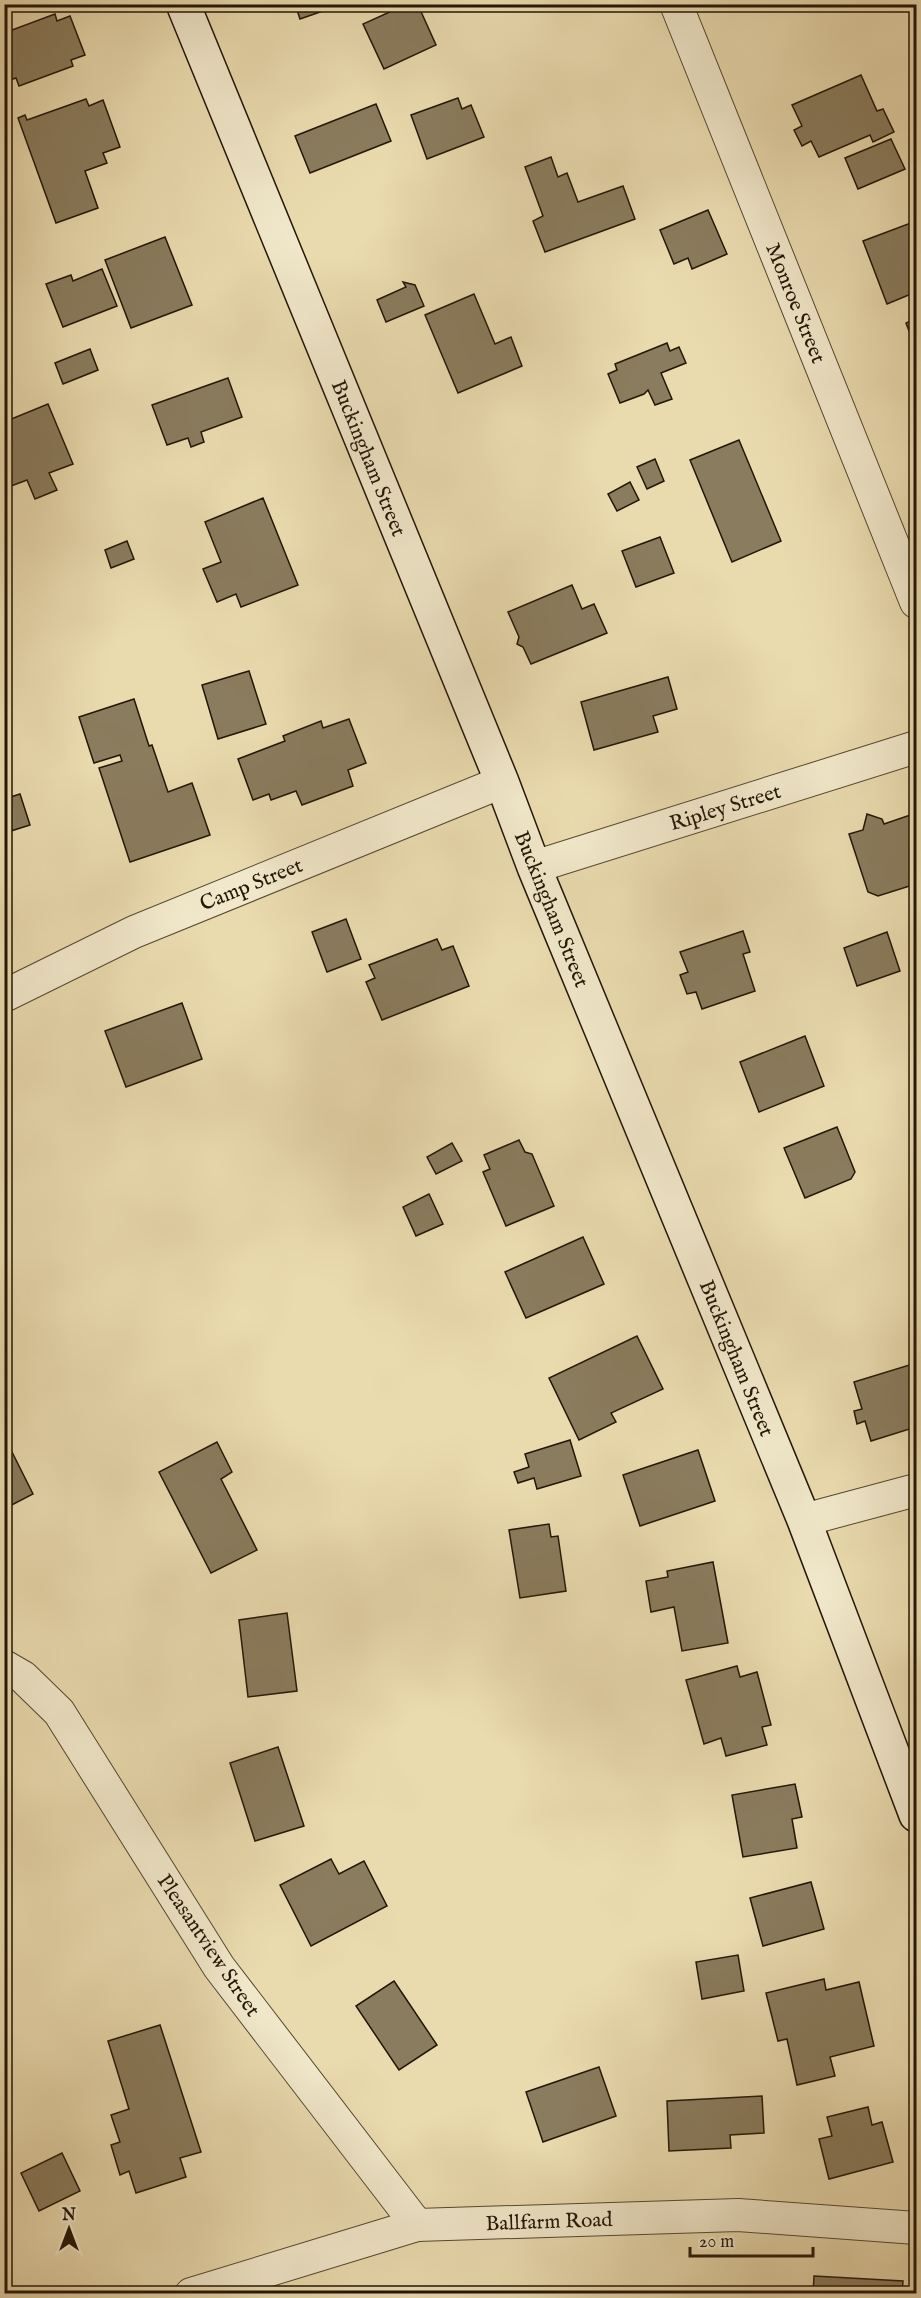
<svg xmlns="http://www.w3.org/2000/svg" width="921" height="2298" viewBox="0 0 921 2298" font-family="'IM FELL English',serif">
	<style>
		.building { fill: #8a7c5e; stroke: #221607; stroke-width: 1.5 }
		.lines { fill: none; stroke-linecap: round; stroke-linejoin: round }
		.minor-casing { stroke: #544731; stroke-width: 34 }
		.secondary-casing { stroke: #221607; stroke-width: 36 }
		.minor { stroke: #f1e8cb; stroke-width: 32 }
		.secondary { stroke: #f1e8cb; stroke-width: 33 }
		.labels { text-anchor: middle; stroke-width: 4.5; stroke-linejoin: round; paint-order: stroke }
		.street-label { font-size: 21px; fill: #221607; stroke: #f1e8cb }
	</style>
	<rect width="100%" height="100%" fill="#eadbaf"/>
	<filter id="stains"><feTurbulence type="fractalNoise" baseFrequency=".00333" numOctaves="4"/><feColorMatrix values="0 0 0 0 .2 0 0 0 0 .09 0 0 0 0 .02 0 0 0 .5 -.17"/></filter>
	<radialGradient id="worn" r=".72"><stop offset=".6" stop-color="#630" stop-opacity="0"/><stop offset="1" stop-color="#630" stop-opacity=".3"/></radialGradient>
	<g class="building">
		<polygon points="295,4 343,4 300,19"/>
		<polygon points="405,5 408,10 418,5 436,45 384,69 363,24"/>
		<polygon points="55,14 57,21 70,16 85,55 71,60 73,66 19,86 16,78 4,82 4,33"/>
		<polygon points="861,75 877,111 883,109 894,132 873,142 870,135 819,157 811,141 802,146 794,130 802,126 792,105"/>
		<polygon points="458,98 462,109 471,105 484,137 427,159 411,115"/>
		<polygon points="86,99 89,106 103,100 120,147 103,153 107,163 85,171 98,208 56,223 18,118 25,115 27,120"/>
		<polygon points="376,104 391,141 310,173 295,136"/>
		<polygon points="891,139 905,169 858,189 845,158"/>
		<polygon points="551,157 558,177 567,173 578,202 623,186 635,219 545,252 533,221 543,216 525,167"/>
		<polygon points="708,210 727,254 692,269 688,258 674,264 660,230"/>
		<polygon points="916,221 916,292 887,304 863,241"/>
		<polygon points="165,237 192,305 131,328 105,260"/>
		<polygon points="102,269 117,306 63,327 46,284 71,275 73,281"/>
		<polygon points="403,282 415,285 424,306 386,322 377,300 406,287"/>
		<polygon points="474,294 495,344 511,337 522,366 458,393 425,315"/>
		<polygon points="916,318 916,349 906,323"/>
		<polygon points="667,343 670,351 679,347 686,363 661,373 672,399 655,405 648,390 644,394 620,403 608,374 617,370 615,364"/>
		<polygon points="90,349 98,370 63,384 55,363"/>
		<polygon points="228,378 242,417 201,432 204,442 191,447 188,438 167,445 152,405"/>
		<polygon points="48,404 73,464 49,473 57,490 35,499 27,480 11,486 4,471 4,422"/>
		<polygon points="739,440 781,541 732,562 690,460"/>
		<polygon points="655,459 664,481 647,489 637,467"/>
		<polygon points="630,482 639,500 617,511 608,494"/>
		<polygon points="263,498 298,585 241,607 236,594 217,602 203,569 221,562 205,522"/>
		<polygon points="660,537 674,573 636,587 622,551"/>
		<polygon points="127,541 134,559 111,568 105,550"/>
		<polygon points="572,585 582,609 594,604 607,633 531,664 523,647 517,644 519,637 508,612"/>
		<polygon points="249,671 266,724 218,739 202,685"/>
		<polygon points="668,677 677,709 653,716 658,732 594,750 581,702"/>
		<polygon points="134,699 149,746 152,745 168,792 192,783 210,835 130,862 99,768 122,761 120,755 94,763 79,717"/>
		<polygon points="349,719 366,763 348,770 353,786 302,805 296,791 271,800 269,794 253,800 238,759 285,741 283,736 321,721 323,728"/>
		<polygon points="20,794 30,825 11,831 4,810 4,799"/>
		<polygon points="916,813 916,862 912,864 916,884 878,896 868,892 849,834 863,830 867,814 882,819 884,824"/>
		<polygon points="346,919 361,959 327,972 312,932"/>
		<polygon points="743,931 750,952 743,954 755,991 702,1009 696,992 687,994 680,975 688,972 680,952"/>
		<polygon points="887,932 900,971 857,986 844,948"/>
		<polygon points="437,939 442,950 453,946 469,986 382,1020 366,982 375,978 369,965"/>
		<polygon points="182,1003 202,1059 126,1087 105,1031"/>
		<polygon points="805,1036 824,1086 759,1112 740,1062"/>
		<polygon points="837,1127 855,1172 851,1179 805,1198 784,1148"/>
		<polygon points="519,1140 525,1152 532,1154 554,1206 506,1226 483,1172 490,1169 484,1155"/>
		<polygon points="452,1143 462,1161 436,1174 427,1157"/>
		<polygon points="429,1194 443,1224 416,1236 403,1207"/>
		<polygon points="583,1237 604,1284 526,1318 505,1272"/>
		<polygon points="637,1336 663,1389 611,1413 616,1422 579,1440 549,1378"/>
		<polygon points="916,1363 916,1427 871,1441 865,1421 857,1424 854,1411 862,1409 854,1382"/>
		<polygon points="570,1440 581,1476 537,1489 534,1478 518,1483 514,1472 529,1467 525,1454"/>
		<polygon points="217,1442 232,1472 221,1479 257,1550 211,1573 159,1472"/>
		<polygon points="10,1448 33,1494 4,1509 4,1450"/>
		<polygon points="698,1450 715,1501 640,1526 623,1475"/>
		<polygon points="549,1524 551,1537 558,1536 566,1591 520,1598 509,1530"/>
		<polygon points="713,1562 728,1643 682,1651 674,1607 651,1612 646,1581 668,1577 667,1571"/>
		<polygon points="287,1613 297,1691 248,1697 239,1620"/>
		<polygon points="737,1666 740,1677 757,1672 771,1725 762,1727 767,1745 726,1756 721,1738 704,1744 686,1680"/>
		<polygon points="278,1747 304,1826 255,1841 230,1763"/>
		<polygon points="795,1784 802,1817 792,1819 797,1848 743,1857 732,1795"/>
		<polygon points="331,1859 339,1874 364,1861 387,1906 311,1946 280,1885"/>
		<polygon points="811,1882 824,1929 763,1946 750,1898"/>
		<polygon points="738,1955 744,1991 702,1999 696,1962"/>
		<polygon points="824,1979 826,1990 859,1982 874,2046 830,2057 835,2076 797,2085 787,2039 778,2041 766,1993"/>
		<polygon points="394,1981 437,2045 399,2070 356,2006"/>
		<polygon points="160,2025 201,2152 180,2158 186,2177 136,2193 129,2171 120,2175 111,2145 120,2142 111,2115 129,2109 108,2041"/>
		<polygon points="599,2067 616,2116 543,2142 526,2092"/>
		<polygon points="762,2096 764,2133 730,2135 731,2148 669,2151 667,2101"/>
		<polygon points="868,2107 872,2125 882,2122 893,2162 829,2179 819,2139 832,2136 827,2117"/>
		<polygon points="62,2153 80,2191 39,2211 21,2173"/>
		<polygon points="814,2276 903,2281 902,2294 813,2294"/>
	</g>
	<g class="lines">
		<g class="minor-casing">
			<g id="minor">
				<polyline points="676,4 916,602"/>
				<polyline points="534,867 916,747"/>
				<polyline points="4,996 134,932 502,782"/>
				<polyline points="804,1520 916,1490"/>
				<polyline points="4,1666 23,1677 59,1712 219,1967 417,2225"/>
				<polyline points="191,2294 417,2225 738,2215 916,2228"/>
			</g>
		</g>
		<g class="secondary-casing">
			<polyline id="secondary" points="183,4 502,782 534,867 804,1520 916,1815"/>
		</g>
		<use href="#minor" class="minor"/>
		<use href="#secondary" class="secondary"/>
	</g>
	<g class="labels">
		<g class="street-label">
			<text transform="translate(796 303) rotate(68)" y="7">Monroe Street</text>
			<text transform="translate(369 458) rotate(68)" y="7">Buckingham Street</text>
			<text transform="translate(725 807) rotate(-17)" y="7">Ripley Street</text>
			<text transform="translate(251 884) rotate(-22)" y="7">Camp Street</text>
			<text transform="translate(552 909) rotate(68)" y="7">Buckingham Street</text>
			<text transform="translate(737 1358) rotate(68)" y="7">Buckingham Street</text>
			<text transform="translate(209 1945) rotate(56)" y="7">Pleasantview Street</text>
			<text transform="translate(549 2221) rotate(-2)" y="7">Ballfarm Road</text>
		</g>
	</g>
	<rect width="921" height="2298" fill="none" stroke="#eadbaf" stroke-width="24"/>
	<rect x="6" y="6" width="909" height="2286" fill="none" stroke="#221607" stroke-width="3"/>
	<rect x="12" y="12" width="897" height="2274" fill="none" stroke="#221607" stroke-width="1.5"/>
	<g transform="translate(69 2229)" stroke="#f1e8cb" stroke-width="4.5" paint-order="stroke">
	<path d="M0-4.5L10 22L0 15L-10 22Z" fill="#221607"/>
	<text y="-9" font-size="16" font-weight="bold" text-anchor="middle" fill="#221607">N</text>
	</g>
	<path d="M690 2247v9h123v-9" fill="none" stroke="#221607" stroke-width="3"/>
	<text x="699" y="2247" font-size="18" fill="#221607" stroke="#f1e8cb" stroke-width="4.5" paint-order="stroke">20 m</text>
	<rect width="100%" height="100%" filter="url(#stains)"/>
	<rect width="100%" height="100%" fill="url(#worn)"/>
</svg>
